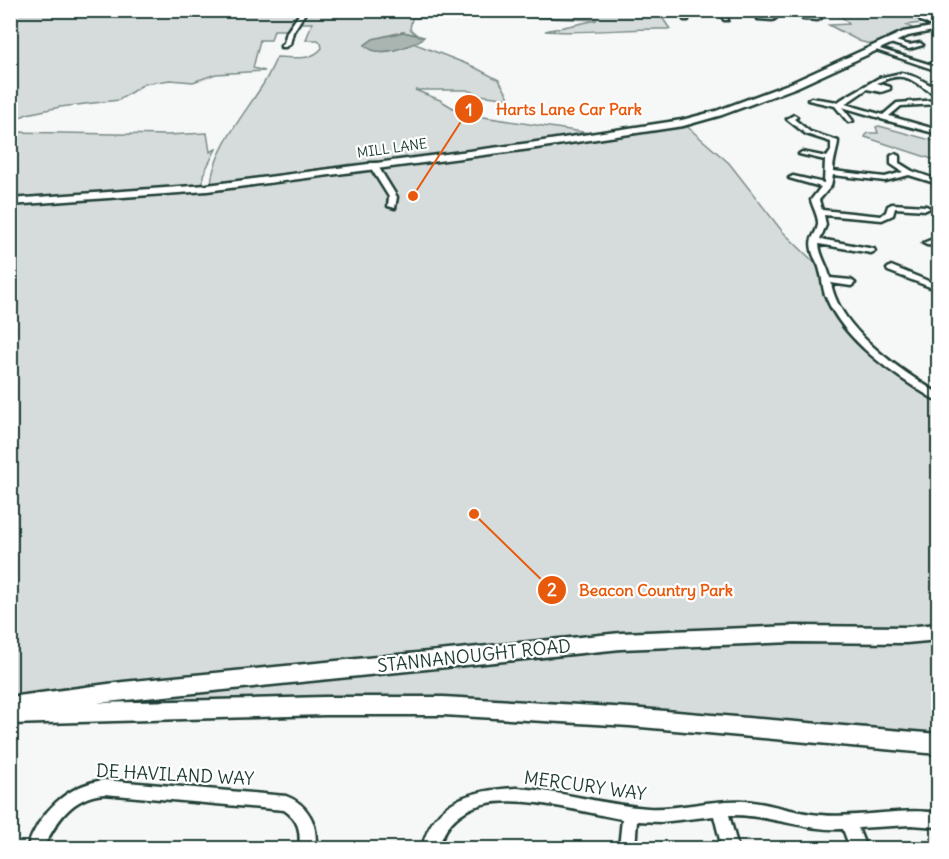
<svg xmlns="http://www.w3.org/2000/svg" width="949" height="859" viewBox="0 0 949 859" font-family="Delius,sans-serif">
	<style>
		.green { fill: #d6dcdb; stroke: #7a8c88; stroke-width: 1.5 }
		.water { fill: #aab5b1; stroke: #72857f; stroke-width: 1.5 }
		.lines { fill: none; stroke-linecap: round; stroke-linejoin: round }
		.street-casing { stroke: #1f3d34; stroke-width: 5 }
		.secondary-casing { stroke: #1f3d34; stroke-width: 5 }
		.primary-casing { stroke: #1f3d34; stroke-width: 5 }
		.street { fill: #fff; fill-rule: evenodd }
		.secondary { fill: #fff; fill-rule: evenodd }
		.primary { fill: #fff; fill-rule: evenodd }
		.wall { fill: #a5adaa; stroke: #1f3d34; stroke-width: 1.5 }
		.labels { text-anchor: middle; stroke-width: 4.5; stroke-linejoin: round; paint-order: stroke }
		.far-street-label { font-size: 14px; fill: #1f3d34; stroke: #fff }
		.near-street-label { font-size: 18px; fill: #1f3d34; stroke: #fff }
		.leader { fill: none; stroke: #e8590c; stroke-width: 2 }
		.callout-dot { fill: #e8590c; stroke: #fff; stroke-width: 2 }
		.mark-label { font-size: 18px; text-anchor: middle; font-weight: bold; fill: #fff }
		.callout-label { font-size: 16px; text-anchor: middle; font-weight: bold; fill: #e8590c; stroke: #fff; stroke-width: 4.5; stroke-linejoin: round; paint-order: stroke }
	</style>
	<rect width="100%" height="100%" fill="#f6f7f7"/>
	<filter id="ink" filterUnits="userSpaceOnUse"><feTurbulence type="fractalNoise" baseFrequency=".0167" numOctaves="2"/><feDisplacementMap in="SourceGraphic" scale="12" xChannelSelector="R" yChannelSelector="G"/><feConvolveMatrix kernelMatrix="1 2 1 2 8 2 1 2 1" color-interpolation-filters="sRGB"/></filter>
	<g filter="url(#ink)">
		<g class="green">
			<path d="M657 10 670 29C628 28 586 34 545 31L597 20 492 16 412 18 410 29 417 35 403 32 373 39 365 45C384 58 395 49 413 43L472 66 499 80 510 99 480 95 467 90H415L440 100 463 114 596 134 351 167 350 164 211 185C212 152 245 113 262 86 268 77 272 67 277 57 292 57 311 62 322 48L321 43 318 40H306L312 23H296L291 30H274L271 40H260L253 68 265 71 216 74 193 82 170 80 144 84 119 100 60 107 27 114 11 122 10 11Z"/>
			<polygon points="835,10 891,11 919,20 922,23 906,25 916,30 877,46 859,41 829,25 849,24"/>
			<polygon points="683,123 729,163 782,231 816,264 824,276 844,318 898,371 938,396 938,632 621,641 11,706 11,202 207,188"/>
			<polygon points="879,126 938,142 938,161 865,137 867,133 878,133 876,127"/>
			<polygon points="11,132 167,135 207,133 210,152 216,149 203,175 203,186 11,200"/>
			<polygon points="778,638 938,639 938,737 636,711 55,707 634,645"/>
		</g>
		<path class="water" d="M403 32 424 37C413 47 376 59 365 45L373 39Z"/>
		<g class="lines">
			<g class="street-casing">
				<g id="street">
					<polygon points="302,10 307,10 293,32 290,44 285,47 281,47 281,45 284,43 287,32"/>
					<polygon points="679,10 684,10 688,20 684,20"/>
					<polygon points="719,10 724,10 728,20 724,20"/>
					<polygon points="916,10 921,10 925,19 938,26 938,29 921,21"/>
					<polygon points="926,10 938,10 938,12"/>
					<polygon points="760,16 776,18 773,20 758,19"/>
					<polygon points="805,16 821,18 818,20 803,19"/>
					<polygon points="889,39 909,45 920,43 923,45 909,49 887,42 887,40"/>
					<polygon points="873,47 938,67 938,71 873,49"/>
					<path d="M901 73C916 76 926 82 938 90V95C913 85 909 67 877 83L890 87V89L881 92 867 89 845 104 883 115 897 103 938 100V104L901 106 889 116 938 130V134L881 119 880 118 842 107 853 121 848 122 835 106 808 100 811 98 838 102 842 99 879 78Z"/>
					<path d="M794 115 797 117 794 119 810 132 838 141C837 152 833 160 833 171L885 177 903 172 891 164V156L895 154 899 156V163L912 171 938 180V184L909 175 885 181 833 175 831 186 819 200 822 210 881 216 886 212 888 206 892 204 926 206 930 208 926 210 895 208 893 215 882 220 824 215 826 225 820 239 874 249 875 251 871 253 819 244C820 257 828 266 830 278L851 280 855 283 851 286 831 283C839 329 901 371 938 393V400L934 399C896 377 843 340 826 297 822 288 823 280 820 271 819 263 813 258 812 250 809 236 815 238 818 225 819 217 813 208 811 200L821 187 789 178 793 176 824 183 825 160 799 154 802 152 827 157 831 151V142L806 134 787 119Z"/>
					<polygon points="370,163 376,163 397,197 395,208 388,206 389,197 369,165"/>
					<polygon points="933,239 938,239 938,243 936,246 927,245 923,243"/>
					<polygon points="891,266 938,285 938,290 888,271 887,269"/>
					<path d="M104 780 286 796C308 804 319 825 315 848H299C301 831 299 820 284 810L104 794C71 797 57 821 43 848H27C39 813 66 785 104 780Z"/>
					<path d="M517 788C561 791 604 805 648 808 680 810 712 799 744 801 770 803 794 813 820 815 860 819 899 807 938 813V827L911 825 858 828 866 848H850L843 829C804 831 768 814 729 815L738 848H722L714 816 661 822 637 821 635 848H619L622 819C580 812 501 787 464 812 450 820 443 833 438 848H422C434 799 472 790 517 788Z"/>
				</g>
			</g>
			<g class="secondary-casing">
				<polygon id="secondary" points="938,26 938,30 908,36 797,87 722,115 683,126 530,149 207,191 10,205 10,199 207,185 530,143 682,120 716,111 791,83 903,32"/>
			</g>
			<g class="primary-casing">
				<polygon id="primary" points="938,624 938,640 906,643 794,642 621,649 97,703 325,697 443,697 630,708 938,734 938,754 630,726 443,715 325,715 10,724 10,697 123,682 621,633 794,626 906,627"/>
			</g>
			<use href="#street" class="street"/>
			<use href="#secondary" class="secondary"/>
			<use href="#primary" class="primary"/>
		</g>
		<polygon class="wall" points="124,10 154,10 148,13"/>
	</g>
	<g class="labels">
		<g class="far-street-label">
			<text transform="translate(392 148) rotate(-8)" y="5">MILL LANE</text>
		</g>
		<g class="near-street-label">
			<text transform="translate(474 656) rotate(-6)" y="6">STANNANOUGHT ROAD</text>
			<text transform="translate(175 775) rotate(3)" y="6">DE HAVILAND WAY</text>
			<text transform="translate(585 786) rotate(8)" y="6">MERCURY WAY</text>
		</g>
	</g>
	<path class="leader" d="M413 196L469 109M474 514L552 590"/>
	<g class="callout-dot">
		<circle cx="413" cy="196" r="6"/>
		<circle cx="474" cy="514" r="6"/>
		<circle cx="469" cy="109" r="15"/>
		<circle cx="552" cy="590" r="15"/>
	</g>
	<g class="mark-label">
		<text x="469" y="116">1</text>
		<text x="552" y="596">2</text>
	</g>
	<g class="callout-label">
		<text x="569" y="115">Harts Lane Car Park</text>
		<text x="656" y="596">Beacon Country Park</text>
	</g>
	<rect width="949" height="859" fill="none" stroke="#fff" stroke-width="36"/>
	<rect x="18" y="18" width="913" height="823" fill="none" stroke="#1f3d34" stroke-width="2" filter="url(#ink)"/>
</svg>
